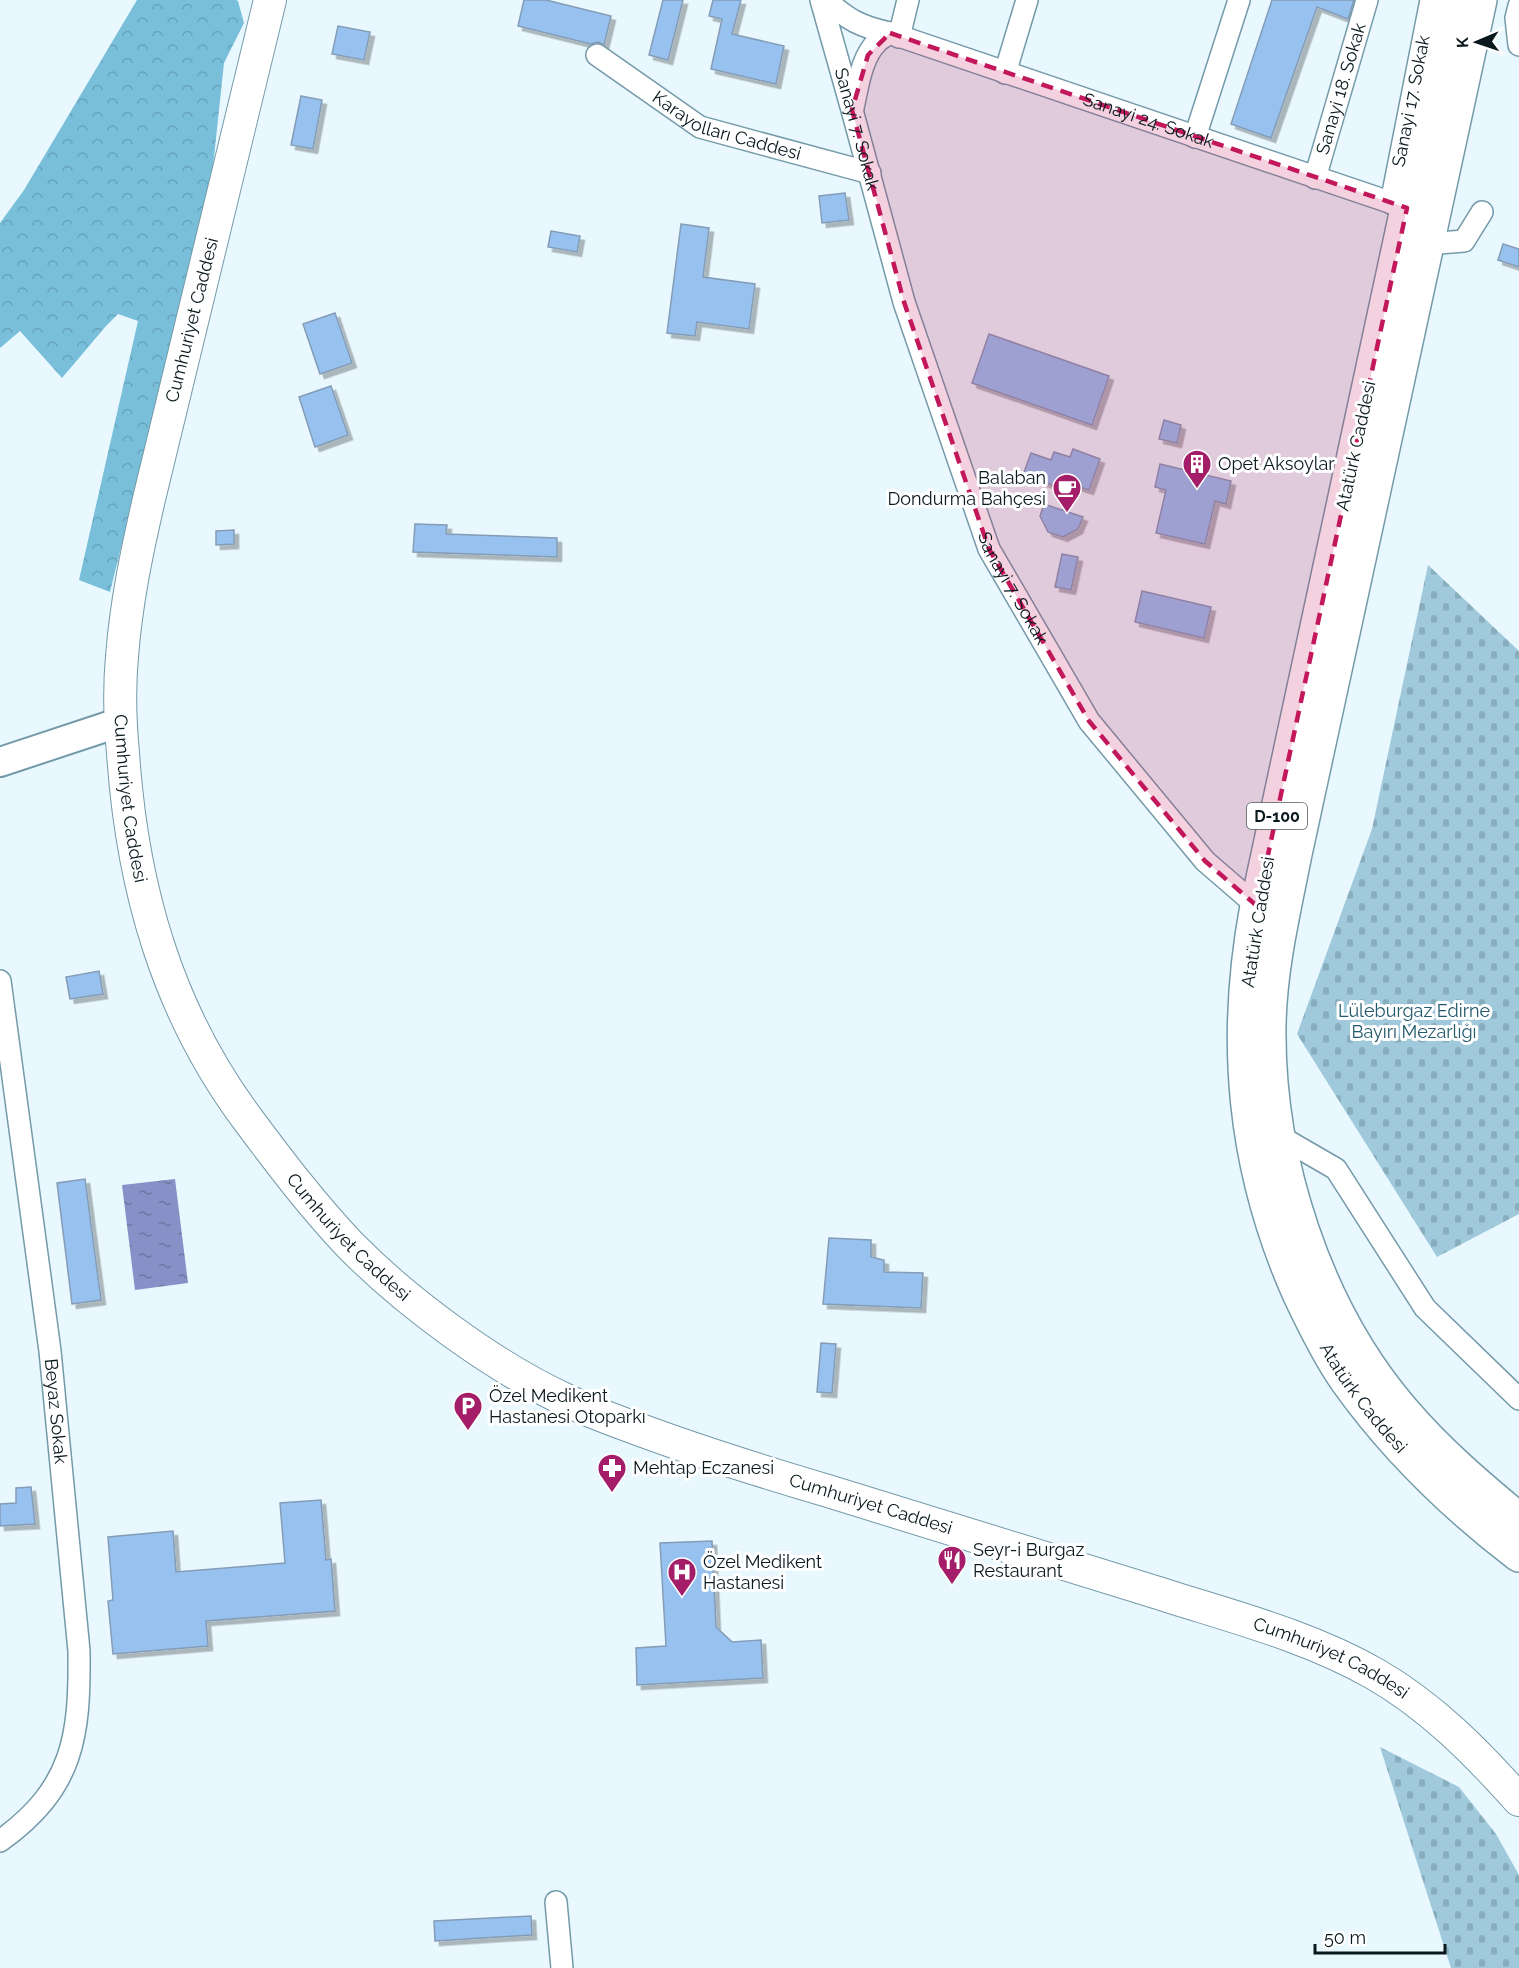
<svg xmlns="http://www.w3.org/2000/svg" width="1519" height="1968" viewBox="0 0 1519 1968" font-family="Raleway,sans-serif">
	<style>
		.forest { fill: url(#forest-crowns) }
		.cemetery { fill: url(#cemetery-stones) }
		.water { fill: url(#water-ripples) }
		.building { fill: #97c2f0; stroke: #849cb6; stroke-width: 1.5; filter: url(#shadow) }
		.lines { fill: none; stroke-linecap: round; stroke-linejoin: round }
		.street-casing { stroke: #749aa9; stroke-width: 24 }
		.secondary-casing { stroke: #749aa9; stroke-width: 32 }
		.primary-casing { stroke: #749aa9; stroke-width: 34 }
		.highway-casing { stroke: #749aa9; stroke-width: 36 }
		.street { stroke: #fff; stroke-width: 21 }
		.secondary { stroke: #fff; stroke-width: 28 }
		.primary { stroke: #fff; stroke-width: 32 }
		.highway { stroke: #fff; stroke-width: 33 }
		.marked { fill: #c2185b; fill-opacity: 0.2; stroke: #c2185b; stroke-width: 4.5; stroke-dasharray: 12 8; stroke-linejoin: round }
		.labels { text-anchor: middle; stroke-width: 6; stroke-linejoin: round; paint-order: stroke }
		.shield { fill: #fff; stroke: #535d61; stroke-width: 1.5 }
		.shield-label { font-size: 16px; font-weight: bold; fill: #09181d }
		.street-label { font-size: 18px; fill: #09181d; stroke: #fff }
		.poi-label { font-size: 18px; fill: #09181d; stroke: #fff; text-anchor: start }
		.park-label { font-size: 18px; fill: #215a6d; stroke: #fff }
	</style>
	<defs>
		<pattern id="forest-crowns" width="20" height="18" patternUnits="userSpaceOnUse" patternTransform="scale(1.5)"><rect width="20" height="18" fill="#79bfda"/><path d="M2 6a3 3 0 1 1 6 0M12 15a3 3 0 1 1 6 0" fill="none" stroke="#67a3bb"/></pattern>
		<pattern id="cemetery-stones" width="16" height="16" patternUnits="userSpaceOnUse" patternTransform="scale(1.5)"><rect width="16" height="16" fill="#a0cadb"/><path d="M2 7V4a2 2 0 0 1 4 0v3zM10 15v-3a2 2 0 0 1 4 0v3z" fill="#88adbc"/></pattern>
		<pattern id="water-ripples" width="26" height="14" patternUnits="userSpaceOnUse" patternTransform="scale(1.5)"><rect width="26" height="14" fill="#8791c7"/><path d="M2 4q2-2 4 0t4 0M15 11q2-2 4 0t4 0" fill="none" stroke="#6d75a1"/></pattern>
		<filter id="shadow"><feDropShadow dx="4.5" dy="4.5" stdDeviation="0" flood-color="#0004"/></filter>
	</defs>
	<rect width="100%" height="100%" fill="#e8f8fe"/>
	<polygon class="forest" points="137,0 236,0 238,1 244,23 224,63 211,185 110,592 79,580 138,321 118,314 106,326 62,378 20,331 0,348 0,223 24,190"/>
	<g class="cemetery">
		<polygon points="1428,565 1519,651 1519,1214 1437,1257 1297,1034 1372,829"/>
		<polygon points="1380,1747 1459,1787 1496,1834 1519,1875 1519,1968 1451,1968"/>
	</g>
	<polygon class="water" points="175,1179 188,1283 135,1290 122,1185"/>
	<g class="building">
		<polygon points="524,0 546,0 611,16 604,45 598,42 591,44 518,26"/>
		<polygon points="663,0 683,0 668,60 649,55"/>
		<polygon points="713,0 741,0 732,34 784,46 776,84 711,69 722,19 709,16"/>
		<polygon points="1272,0 1354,0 1348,19 1317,7 1271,138 1231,124"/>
		<polygon points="338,26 370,32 364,60 332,54"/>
		<polygon points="301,96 322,100 313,149 291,145"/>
		<polygon points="845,193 849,220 822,223 819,196"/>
		<polygon points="681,224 709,228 703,277 755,284 749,329 697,322 695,336 667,333"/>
		<polygon points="551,231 580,236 577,252 548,247"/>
		<polygon points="1503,244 1519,249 1519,267 1498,260"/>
		<polygon points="335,313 352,363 320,374 303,324"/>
		<polygon points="989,334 1109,376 1092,425 972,383"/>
		<polygon points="331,386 348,435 315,447 299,397"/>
		<polygon points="1164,420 1181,425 1177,443 1159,439"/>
		<polygon points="1073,449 1100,459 1089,490 1061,481 1058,487 1023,475 1031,453 1051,460 1054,452 1070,457"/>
		<polygon points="1160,464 1231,481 1226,504 1215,501 1205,544 1156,533 1166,490 1155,487"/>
		<polygon points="1044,504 1083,517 1078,529 1063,537 1048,532 1040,516"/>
		<polygon points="415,524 447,525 446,534 557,538 557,557 413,552"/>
		<polygon points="234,530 234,544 216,545 216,531"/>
		<polygon points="1062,554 1078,557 1071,590 1055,587"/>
		<polygon points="1142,591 1211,607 1204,638 1135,622"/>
		<polygon points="99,971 103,994 70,999 66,977"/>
		<polygon points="85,1179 101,1300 72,1304 57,1183"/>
		<polygon points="829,1238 871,1240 871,1257 884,1260 884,1272 923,1273 921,1308 823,1304"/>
		<polygon points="821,1343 836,1344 832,1393 817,1392"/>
		<polygon points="31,1487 35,1524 0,1526 0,1504 16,1503 16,1488"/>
		<polygon points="321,1500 326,1560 331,1559 335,1611 206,1621 208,1646 113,1654 108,1601 113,1600 108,1537 173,1531 176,1572 285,1563 280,1503"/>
		<polygon points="712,1541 716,1627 732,1642 761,1640 763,1678 637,1685 636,1648 666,1646 660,1543"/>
		<polygon points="531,1916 532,1935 435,1941 434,1921"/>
	</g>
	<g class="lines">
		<g class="street-casing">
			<g id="street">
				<path id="s1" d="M821 0 852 110 904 302 989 549 1089 721 1205 861 1257 906"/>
				<path id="s2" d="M826 0C848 20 861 27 890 33L1407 208"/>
				<polyline points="1519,6 1516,18 1519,45"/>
				<polyline points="899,37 908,0"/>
				<path id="s3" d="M597 55 700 127 870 173"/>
				<polyline points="1005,73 1027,0"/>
				<path d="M853 108C858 86 861 57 878 41 881 38 886 36 890 33"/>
				<polyline points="1195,137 1239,0"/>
				<path id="s4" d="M1315 178 1367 0"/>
				<path id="s5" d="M1391 203 1431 0"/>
				<polyline points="1426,244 1464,241 1482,212"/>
				<path id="s6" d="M0 981 50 1351 79 1651C80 1736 74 1788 0 1841"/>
				<polyline points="1279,1136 1336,1169 1425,1308 1519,1399"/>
				<polyline points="556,1902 562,1968"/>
			</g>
		</g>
		<g class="secondary-casing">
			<polyline id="secondary" points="0,762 121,722"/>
		</g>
		<g class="primary-casing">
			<g id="primary">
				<path id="s7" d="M270 0 149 499C137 551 126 603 122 657 119 688 120 721 123 753 132 887 167 1012 249 1121 281 1164 313 1206 350 1245 406 1302 494 1367 566 1400 592 1413 619 1422 646 1432 706 1454 767 1473 828 1491 938 1524 1047 1558 1155 1592 1229 1616 1307 1635 1375 1674 1432 1707 1476 1752 1519 1800"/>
			</g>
		</g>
		<g class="highway-casing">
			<g id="highway">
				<path id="s8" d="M1452 0 1257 906C1232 1040 1243 1167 1299 1293 1313 1323 1328 1354 1347 1381 1394 1447 1455 1506 1519 1555"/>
				<path d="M1480 0 1295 854C1284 910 1270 967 1269 1025 1267 1159 1315 1309 1403 1411 1438 1452 1478 1486 1519 1520"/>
			</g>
		</g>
		<use href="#street" class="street"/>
		<use href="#secondary" class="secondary"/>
		<use href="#primary" class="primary"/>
		<use href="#highway" class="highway"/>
	</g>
	<path class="marked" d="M890 33 1407 208 1257 906 1205 861 1089 721 989 549 904 302 852 110 868 55Z"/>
	<defs>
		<g id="building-pin" transform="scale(1.5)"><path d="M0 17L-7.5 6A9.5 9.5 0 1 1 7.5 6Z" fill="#a41d68" stroke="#fff"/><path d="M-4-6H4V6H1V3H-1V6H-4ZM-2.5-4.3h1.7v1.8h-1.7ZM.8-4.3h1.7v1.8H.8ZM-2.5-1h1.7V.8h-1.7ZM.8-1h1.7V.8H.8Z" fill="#fff"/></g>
		<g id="cafe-pin" transform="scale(1.5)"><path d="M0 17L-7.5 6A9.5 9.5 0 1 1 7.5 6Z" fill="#a41d68" stroke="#fff"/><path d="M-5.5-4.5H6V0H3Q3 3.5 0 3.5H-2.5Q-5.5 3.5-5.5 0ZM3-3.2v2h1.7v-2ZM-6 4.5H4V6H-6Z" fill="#fff"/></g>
		<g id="parking-pin" transform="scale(1.5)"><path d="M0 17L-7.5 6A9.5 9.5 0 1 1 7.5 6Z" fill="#a41d68" stroke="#fff"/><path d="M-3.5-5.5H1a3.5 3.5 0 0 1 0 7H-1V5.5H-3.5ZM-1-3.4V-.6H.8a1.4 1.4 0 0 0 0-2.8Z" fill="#fff"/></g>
		<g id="pharmacy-pin" transform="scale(1.5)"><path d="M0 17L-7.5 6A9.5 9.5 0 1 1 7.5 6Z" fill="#a41d68" stroke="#fff"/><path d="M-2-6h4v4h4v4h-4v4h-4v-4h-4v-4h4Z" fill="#fff"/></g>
		<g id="restaurant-pin" transform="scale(1.5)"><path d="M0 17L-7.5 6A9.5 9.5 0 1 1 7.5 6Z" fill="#a41d68" stroke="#fff"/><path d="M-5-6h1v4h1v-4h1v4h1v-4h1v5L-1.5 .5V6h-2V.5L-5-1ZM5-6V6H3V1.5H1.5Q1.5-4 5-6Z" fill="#fff"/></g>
		<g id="hospital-pin" transform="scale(1.5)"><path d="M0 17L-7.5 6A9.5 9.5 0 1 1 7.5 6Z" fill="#a41d68" stroke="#fff"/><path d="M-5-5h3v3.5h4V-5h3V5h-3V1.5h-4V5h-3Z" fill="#fff"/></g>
	</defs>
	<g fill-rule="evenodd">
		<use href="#building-pin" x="1197" y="464"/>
		<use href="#cafe-pin" x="1067" y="488"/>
		<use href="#parking-pin" x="468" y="1406"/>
		<use href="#pharmacy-pin" x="612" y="1468"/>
		<use href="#restaurant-pin" x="952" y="1560"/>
		<use href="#hospital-pin" x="682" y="1572"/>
	</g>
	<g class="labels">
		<rect class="shield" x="1247" y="803" width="60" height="26" rx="4.5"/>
		<g class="shield-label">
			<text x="1277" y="822">D-100</text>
		</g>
		<g class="street-label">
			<text dy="6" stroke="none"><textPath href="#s4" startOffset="93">Sanayi 18. Sokak</textPath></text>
			<text dy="6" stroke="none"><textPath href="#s5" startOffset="104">Sanayi 17. Sokak</textPath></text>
			<text dy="6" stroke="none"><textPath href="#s2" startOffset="346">Sanayi 24. Sokak</textPath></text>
			<text dy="6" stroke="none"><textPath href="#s3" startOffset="150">Karayolları Caddesi</textPath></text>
			<text dy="6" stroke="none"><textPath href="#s1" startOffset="134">Sanayi 7. Sokak</textPath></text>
			<text transform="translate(192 320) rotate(-76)" y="6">Cumhuriyet Caddesi</text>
			<text transform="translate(1356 446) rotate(-78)" y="6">Atatürk Caddesi</text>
			<text dy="6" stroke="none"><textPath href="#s1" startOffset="620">Sanayi 7. Sokak</textPath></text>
			<text dy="6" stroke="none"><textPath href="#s7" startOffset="816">Cumhuriyet Caddesi</textPath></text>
			<text transform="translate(1258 922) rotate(-81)" y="6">Atatürk Caddesi</text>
			<text dy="6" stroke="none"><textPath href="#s7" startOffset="1318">Cumhuriyet Caddesi</textPath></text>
			<text dy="6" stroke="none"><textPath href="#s8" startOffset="1446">Atatürk Caddesi</textPath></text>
			<text dy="6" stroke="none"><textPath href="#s6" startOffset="434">Beyaz Sokak</textPath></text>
			<text dy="6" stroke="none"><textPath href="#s7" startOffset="1914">Cumhuriyet Caddesi</textPath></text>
			<text dy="6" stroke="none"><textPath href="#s7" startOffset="2400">Cumhuriyet Caddesi</textPath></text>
		</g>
		<g class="poi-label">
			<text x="1218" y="470">Opet Aksoylar</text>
			<text x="1046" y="484" text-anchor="end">Balaban<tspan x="1046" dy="21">Dondurma Bahçesi</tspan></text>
			<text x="489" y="1402">Özel Medikent<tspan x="489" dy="21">Hastanesi Otoparkı</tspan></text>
			<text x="633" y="1474">Mehtap Eczanesi</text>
			<text x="973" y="1556">Seyr-i Burgaz<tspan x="973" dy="21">Restaurant</tspan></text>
			<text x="703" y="1568">Özel Medikent<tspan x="703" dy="21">Hastanesi</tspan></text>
		</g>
		<g class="park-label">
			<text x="1414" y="1017">Lüleburgaz Edirne<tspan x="1414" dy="21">Bayırı Mezarlığı</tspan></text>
		</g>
	</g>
	<g transform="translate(1477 42) rotate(268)" stroke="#ffffff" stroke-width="4.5" paint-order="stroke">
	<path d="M0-4.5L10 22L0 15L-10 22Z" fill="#09181d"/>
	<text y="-9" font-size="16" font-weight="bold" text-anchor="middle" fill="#09181d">K</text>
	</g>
	<path d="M1315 1944v9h130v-9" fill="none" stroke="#09181d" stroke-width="3"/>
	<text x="1324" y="1944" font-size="18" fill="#09181d" stroke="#ffffff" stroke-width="4.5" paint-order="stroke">50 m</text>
</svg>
